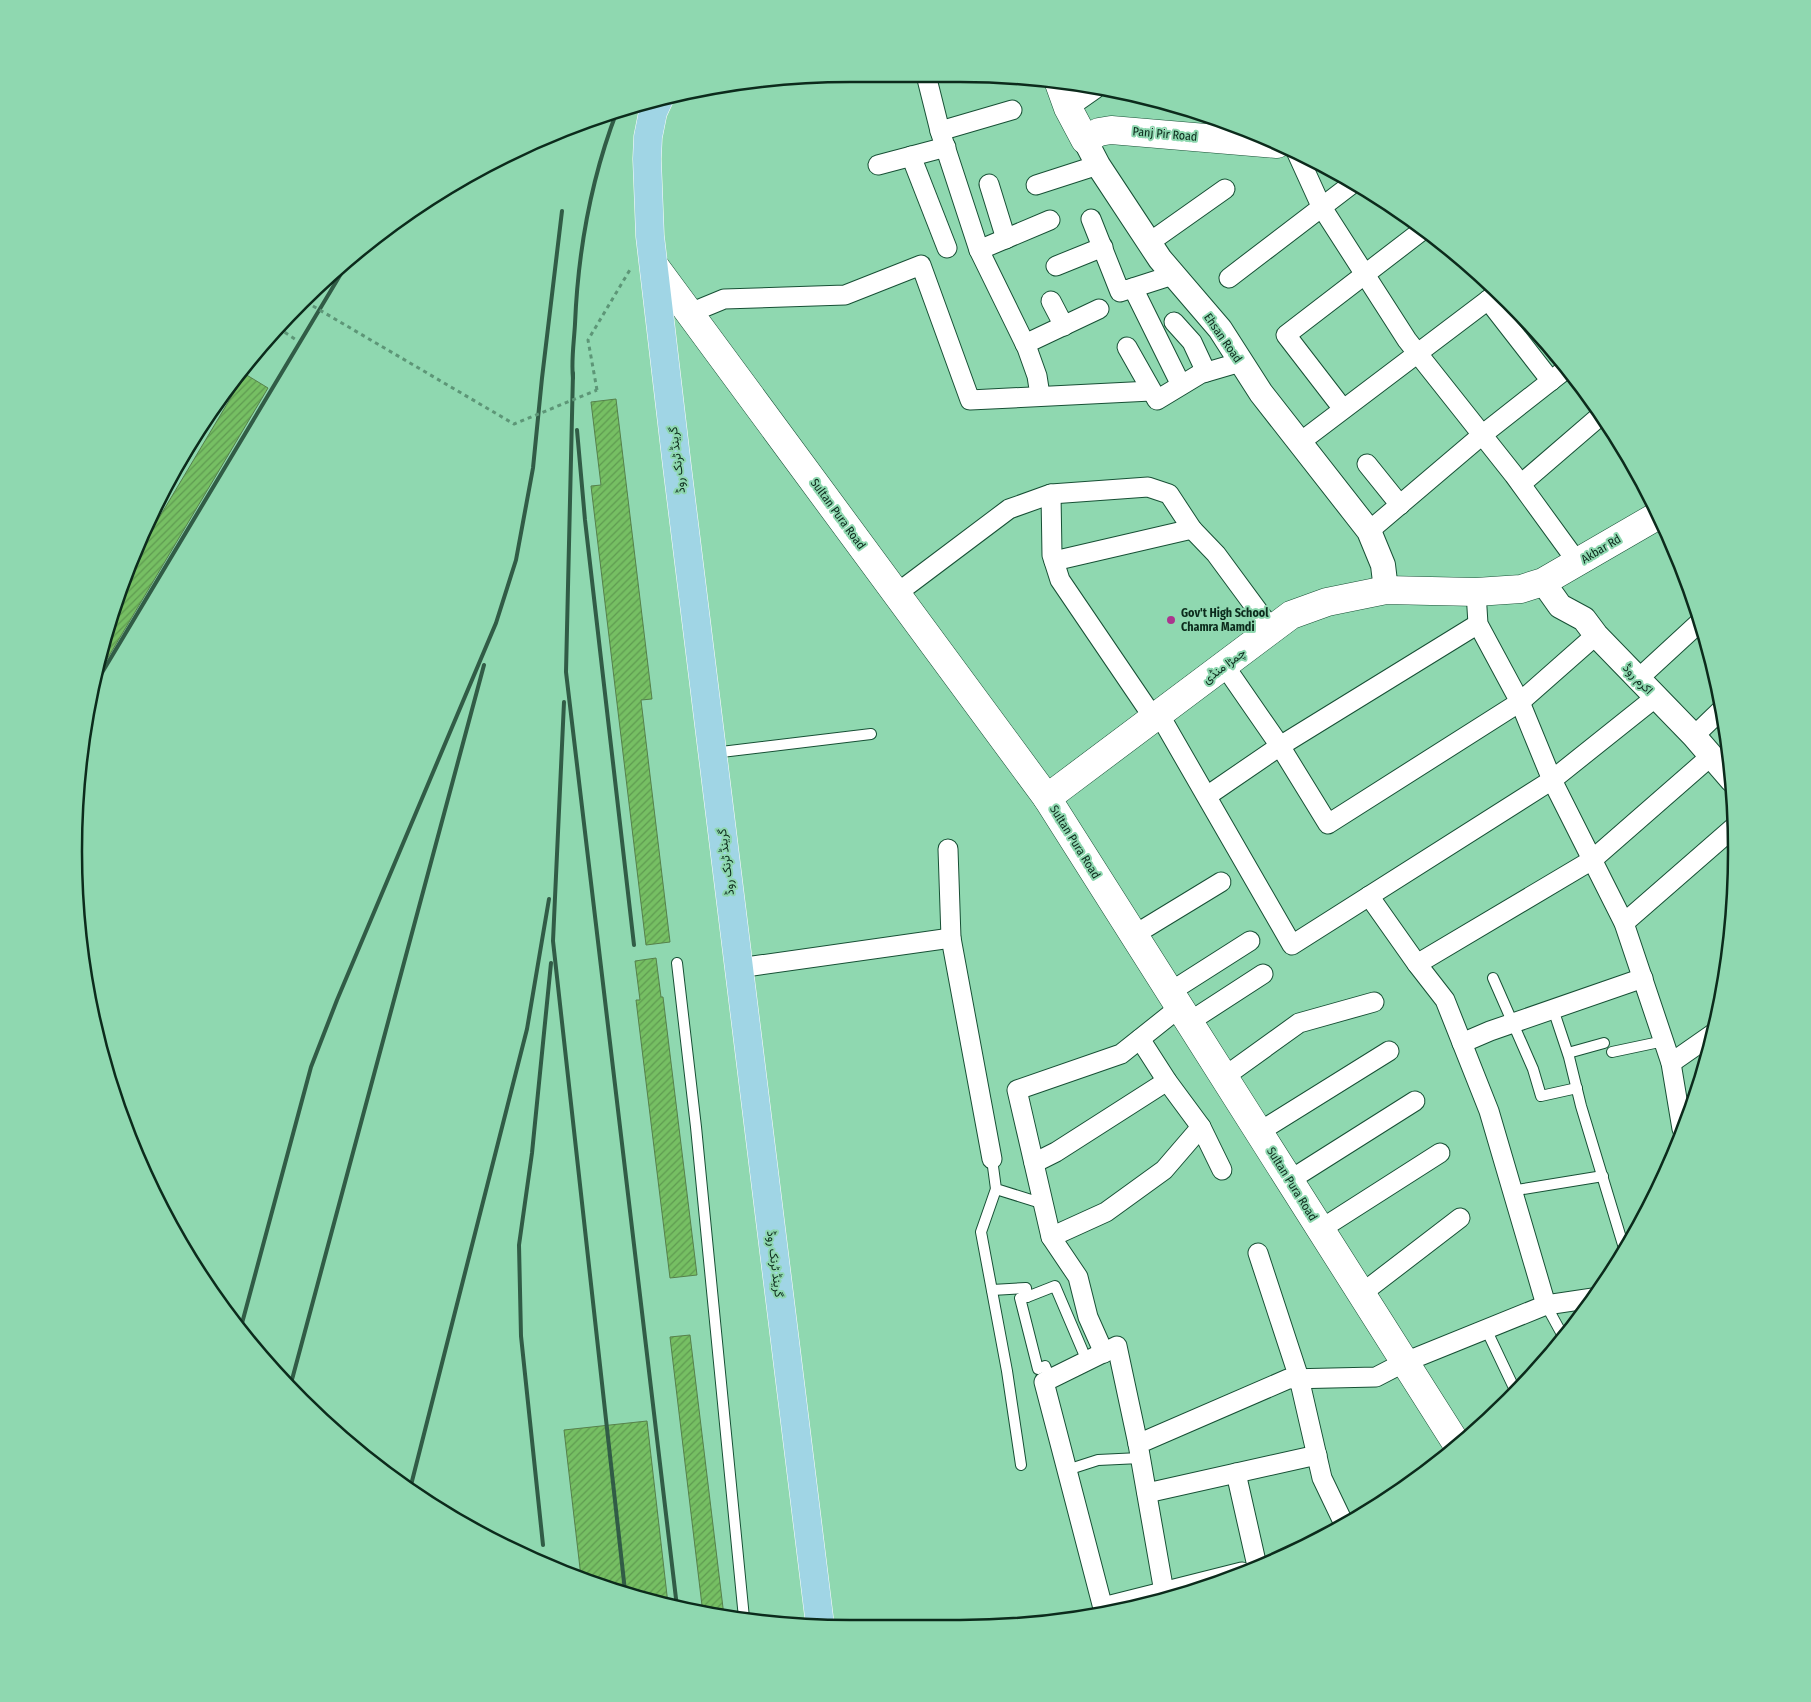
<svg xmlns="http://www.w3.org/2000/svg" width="1811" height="1702" viewBox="0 0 1811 1702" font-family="'Fira Sans Condensed',Vazirmatn,sans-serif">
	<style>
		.building { fill: url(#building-hatch); stroke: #56814b }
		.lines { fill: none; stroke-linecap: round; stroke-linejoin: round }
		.service-casing { stroke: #175035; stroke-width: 12 }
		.minor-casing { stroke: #175035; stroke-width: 21 }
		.tertiary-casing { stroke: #175035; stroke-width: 26 }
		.secondary-casing { stroke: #175035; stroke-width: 29 }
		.primary-casing { stroke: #fff; stroke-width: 29 }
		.path { stroke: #5d9677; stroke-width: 3; stroke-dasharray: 4 4; stroke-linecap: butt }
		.service { stroke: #fff; stroke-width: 10 }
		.minor { stroke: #fff; stroke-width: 19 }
		.tertiary { stroke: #fff; stroke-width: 24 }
		.secondary { stroke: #fff; stroke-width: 28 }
		.primary { stroke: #a0d5e5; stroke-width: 28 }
		.rail { stroke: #315c46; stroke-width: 4 }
		.path-bridge { stroke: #5d9677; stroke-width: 3; stroke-dasharray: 4 4; stroke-linecap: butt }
		.poi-dot { fill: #ab368e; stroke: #8fd8b0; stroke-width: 2 }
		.labels { text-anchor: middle; stroke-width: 4; stroke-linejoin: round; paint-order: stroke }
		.street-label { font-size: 12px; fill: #0c2b1c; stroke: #8fd8b0 }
		.poi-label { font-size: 12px; font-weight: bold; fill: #0c2b1c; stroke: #8fd8b0; text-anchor: start }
		.rim { fill: none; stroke: #0c2b1c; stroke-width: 2.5 }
	</style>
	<defs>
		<pattern id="building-hatch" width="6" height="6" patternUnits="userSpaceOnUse" patternTransform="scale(1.25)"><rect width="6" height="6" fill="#76bf63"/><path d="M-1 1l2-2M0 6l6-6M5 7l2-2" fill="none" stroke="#5f9b51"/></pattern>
	</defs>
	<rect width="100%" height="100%" fill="#8fd8b0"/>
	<g class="building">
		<polygon points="245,374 268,388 100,671 97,670 100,650 126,573"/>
		<polygon points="616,399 652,699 641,700 670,942 646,945 591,486 601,485 591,402"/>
		<polygon points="656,958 661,997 663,997 697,1275 670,1278 636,1000 640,1000 635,961"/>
		<polygon points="690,1335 724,1616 703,1614 670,1337"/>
		<polygon points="647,1421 668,1604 581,1577 564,1430"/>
	</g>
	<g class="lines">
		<g class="service-casing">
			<g id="service">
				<polyline points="713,753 871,734"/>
				<polyline points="677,963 696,1127 744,1618"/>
				<polyline points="1493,978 1533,1069 1541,1096 1577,1088"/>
				<polyline points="1553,1009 1569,1057 1581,1106 1624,1248"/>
				<polyline points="1612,1052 1664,1041"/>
				<polyline points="1568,1053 1604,1043"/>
				<polyline points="992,1159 996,1189 1044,1204"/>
				<polyline points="996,1189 981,1232 1007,1371 1021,1465"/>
				<polyline points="1511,1191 1603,1176"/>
				<polyline points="992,1290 1026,1288 1027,1297 1055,1286 1087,1361"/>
				<polyline points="1027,1297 1020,1298 1038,1369 1045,1366 1050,1379"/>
				<polyline points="1546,1305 1564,1338"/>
				<polyline points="1486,1329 1515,1390"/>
				<polyline points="1067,1470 1098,1460 1140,1458"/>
			</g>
		</g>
		<g class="minor-casing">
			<g id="minor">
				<polyline points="926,75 940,131 979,250 1027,348 1037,376 1040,395"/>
				<polyline points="1068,108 1095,89"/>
				<polyline points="940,131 1012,110"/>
				<polyline points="1296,151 1321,206 1407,340 1514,475 1578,563"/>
				<polyline points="911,156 947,248"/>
				<polyline points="878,165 946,147"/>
				<polyline points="989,184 1006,239"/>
				<polyline points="1036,185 1098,165"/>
				<polyline points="1091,219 1120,292 1173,275"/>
				<polyline points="1150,242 1225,189"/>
				<polyline points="979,250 1050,220"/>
				<polyline points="1056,266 1103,247"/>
				<polyline points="1229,278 1352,184"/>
				<polyline points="1133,288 1181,385"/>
				<polyline points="1488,300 1551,381"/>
				<polyline points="1051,301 1064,326"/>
				<polyline points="690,313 724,299 845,295 921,265 970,400 1151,391"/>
				<polyline points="1174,322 1192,342 1206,372"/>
				<polyline points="1025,344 1099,309"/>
				<polyline points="1127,347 1157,400 1200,374 1241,362"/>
				<polyline points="1343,409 1286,335 1424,229"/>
				<polyline points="1299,443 1496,294"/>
				<polyline points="1367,464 1400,505"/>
				<polyline points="1521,484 1600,416"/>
				<polyline points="1051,494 1052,555 1060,580 1153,717"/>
				<polyline points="1369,531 1482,435 1566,369"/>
				<polyline points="1054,561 1192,529"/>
				<polyline points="1476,592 1478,624 1520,702 1552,780 1624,923 1671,1063 1682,1129"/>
				<polyline points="896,594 1009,509 1051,494 1148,487 1169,494 1192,529 1216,554 1272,630"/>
				<polyline points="1224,665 1280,746 1328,824 1520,702 1596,635"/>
				<polyline points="1638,679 1701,621"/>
				<polyline points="1159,714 1292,945 1552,780 1656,697"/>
				<polyline points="1694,736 1721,710"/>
				<polyline points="1207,796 1280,746 1478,624"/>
				<polyline points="948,849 951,938 992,1159"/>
				<polyline points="1369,896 1417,964 1445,1000 1489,1111 1546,1305"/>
				<polyline points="1624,923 1733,828"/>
				<polyline points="1134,935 1221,882"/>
				<polyline points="1417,964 1592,860 1711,756"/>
				<polyline points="739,968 951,938"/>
				<polyline points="1170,992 1250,941"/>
				<polyline points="1189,1022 1263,974"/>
				<polyline points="1140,1039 1167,1081 1201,1127 1222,1170"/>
				<polyline points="1462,1043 1490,1031 1643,978"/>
				<polyline points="1671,1063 1714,1033"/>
				<polyline points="1224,1077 1299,1023 1374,1002"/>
				<polyline points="1259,1132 1389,1051"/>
				<polyline points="1034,1163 1056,1152 1167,1081"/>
				<polyline points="1290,1180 1415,1101"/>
				<polyline points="1321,1229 1440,1153"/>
				<polyline points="1051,1237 1106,1212 1164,1170 1201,1127"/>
				<polyline points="1258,1253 1299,1378 1322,1478 1345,1526"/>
				<polyline points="1361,1294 1460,1218"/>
				<polyline points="1104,1353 1088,1317 1078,1277 1051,1237 1017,1090 1121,1054 1180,1007"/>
				<polyline points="1236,1473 1257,1566"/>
				<polyline points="1147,1493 1317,1455"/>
				<polyline points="1164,1592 1138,1444 1288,1379 1376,1377 1405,1362 1546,1305 1593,1298"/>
				<polyline points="1104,1612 1044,1382 1117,1346 1138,1444"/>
				<polyline points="1104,1612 1103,1607 1242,1572"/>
			</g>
		</g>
		<g class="tertiary-casing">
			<g id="tertiary">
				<polyline points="1085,140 1098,165 1160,259 1220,329 1261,393 1369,531 1383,565 1386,590"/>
				<polyline points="1543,582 1560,606 1584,619 1596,635 1694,736 1732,780"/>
			</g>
		</g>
		<g class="secondary-casing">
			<g id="secondary">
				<polyline points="1059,83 1068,108 1085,140 1099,132 1111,130 1277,144"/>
				<polyline points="654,265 1047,798 1458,1446"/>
				<polyline points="1047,798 1291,615 1327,602 1386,590 1476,592 1521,589 1543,582 1657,516"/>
			</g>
		</g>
		<g class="primary-casing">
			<polyline id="primary" points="659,99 653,112 648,137 647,159 650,236 677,466 820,1625"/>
		</g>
		<g class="path">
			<polyline points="278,328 298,341"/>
			<polyline points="597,390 588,340 631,268"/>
		</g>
		<use href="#service" class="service"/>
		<use href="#minor" class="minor"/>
		<use href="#tertiary" class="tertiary"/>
		<use href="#secondary" class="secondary"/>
		<use href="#primary" class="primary"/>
		<g class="rail">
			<polyline points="573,373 566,672 677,1607"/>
			<path d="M573 378C571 361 574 342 575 324 578 251 591 179 617 111"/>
			<polyline points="577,430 585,520 634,945"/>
			<polyline points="145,530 224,398"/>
			<polyline points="94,686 348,262"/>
			<polyline points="564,702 553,941 625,1591"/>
			<polyline points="241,1327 311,1067 337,1000 496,623 516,560 533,468 542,378 562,211"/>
			<polyline points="290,1387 484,665"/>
			<polyline points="410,1489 527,1029 549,899"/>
			<polyline points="543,1545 521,1336 519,1245 532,1153 551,963"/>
		</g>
		<polyline class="path-bridge" points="306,302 514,424 597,390"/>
	</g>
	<circle class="poi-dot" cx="1171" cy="620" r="5"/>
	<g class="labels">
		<g class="street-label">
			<text transform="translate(1165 134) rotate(5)" y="4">Panj Pir Road</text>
			<text transform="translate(1223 338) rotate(55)" y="4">Ehsan Road</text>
			<text transform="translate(677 460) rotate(-97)" y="4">گرینڈ ٹرنک روڈ</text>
			<text transform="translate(838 514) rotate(54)" y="4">Sultan Pura Road</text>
			<text transform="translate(1601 549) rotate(-31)" y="4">Akbar Rd</text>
			<text transform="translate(1224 666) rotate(-37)" y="4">چمڑا منڈی</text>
			<text transform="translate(1638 679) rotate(46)" y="4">اکرم روڈ</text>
			<text transform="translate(1075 842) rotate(58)" y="4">Sultan Pura Road</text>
			<text transform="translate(726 862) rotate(-97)" y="4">گرینڈ ٹرنک روڈ</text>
			<text transform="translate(1292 1184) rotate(58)" y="4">Sultan Pura Road</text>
			<text transform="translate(775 1264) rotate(83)" y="4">گرینڈ ٹرنک روڈ</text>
		</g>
		<g class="poi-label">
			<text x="1181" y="617">Gov't High School<tspan x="1181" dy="14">Chamra Mamdi</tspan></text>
		</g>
	</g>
	<path d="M0 0H1811V1702H0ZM850 82H960A768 768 0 0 1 1728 850V852A768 768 0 0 1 960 1620H850A768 768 0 0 1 82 852V850A768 768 0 0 1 850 82Z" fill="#8fd8b0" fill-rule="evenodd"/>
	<path class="rim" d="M850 82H960A768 768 0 0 1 1728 850V852A768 768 0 0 1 960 1620H850A768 768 0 0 1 82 852V850A768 768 0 0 1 850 82Z"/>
</svg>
